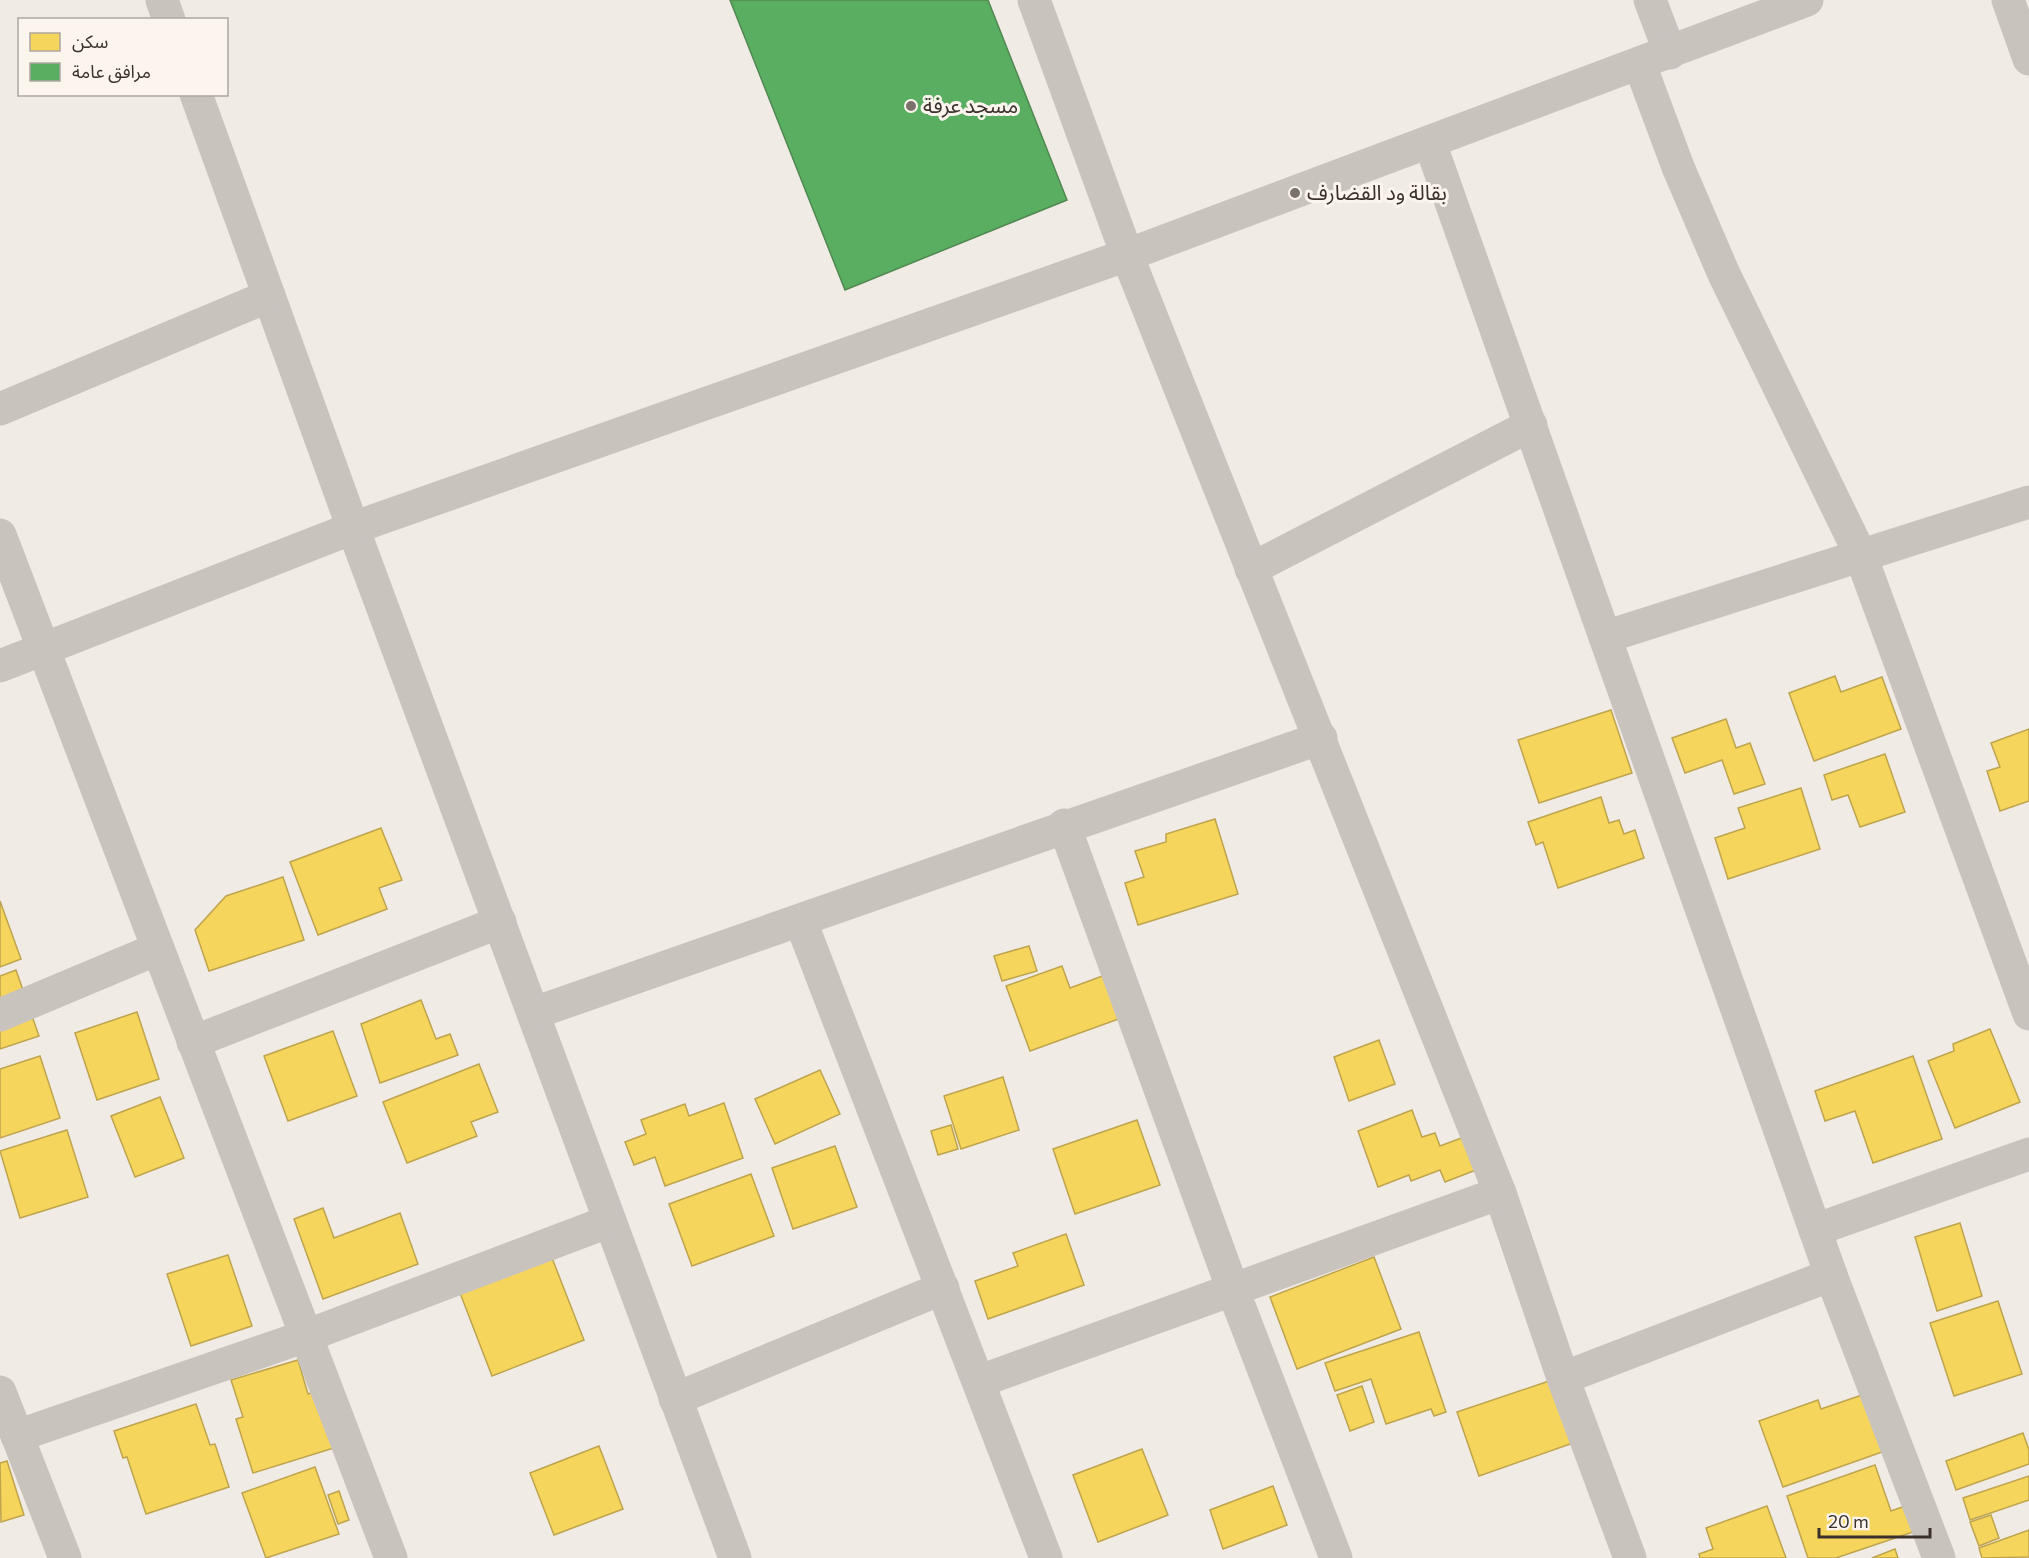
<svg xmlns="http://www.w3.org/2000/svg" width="2029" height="1558" viewBox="0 0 2029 1558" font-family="Commissioner,'Noto Sans Arabic',sans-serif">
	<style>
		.homes { fill: #f6d55c; stroke: #bea44d; stroke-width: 1.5 }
		.public { fill: #5aae61; stroke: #518851; stroke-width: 1.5 }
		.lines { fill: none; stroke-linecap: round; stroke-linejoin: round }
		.minor { stroke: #c9c3be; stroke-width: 33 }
		.poi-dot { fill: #7a716c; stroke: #fbf5ee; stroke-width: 2 }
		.labels { text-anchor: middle; stroke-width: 6; stroke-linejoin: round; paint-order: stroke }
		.poi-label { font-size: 21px; fill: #3b302b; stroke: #fbf5ee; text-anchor: start }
	</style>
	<rect width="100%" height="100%" fill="#f0ebe5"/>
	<g class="homes">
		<polygon points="1835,676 1841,692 1882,677 1901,729 1814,761 1789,693"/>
		<polygon points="1611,710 1632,773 1539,803 1518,740"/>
		<polygon points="1726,719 1736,748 1750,743 1765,784 1734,794 1722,760 1685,773 1672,738"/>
		<polygon points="2029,729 2029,801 2000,811 1987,771 2000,767 1991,743"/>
		<polygon points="1885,754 1905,812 1860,827 1848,795 1832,800 1824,775"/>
		<polygon points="1801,788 1820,849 1728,879 1715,838 1745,828 1738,808"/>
		<polygon points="1601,797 1609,823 1619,820 1624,834 1635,830 1644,858 1558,888 1543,842 1536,845 1528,822"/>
		<polygon points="1215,819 1238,894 1138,925 1125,883 1144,877 1135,851 1166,842 1166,834"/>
		<polygon points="381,828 402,880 379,888 387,909 318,935 290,862"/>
		<polygon points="283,877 304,940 209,971 195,930 226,896"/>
		<polygon points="0,901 21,959 0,967"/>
		<polygon points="1029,946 1037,971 1002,981 994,956"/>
		<polygon points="1062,966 1070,988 1108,974 1124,1017 1030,1051 1006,986"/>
		<polygon points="16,970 39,1036 0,1049 0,976"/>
		<polygon points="421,1000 436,1039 450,1034 458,1055 380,1083 361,1024"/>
		<polygon points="137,1012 159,1079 97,1100 75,1033"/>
		<polygon points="1990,1029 2020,1102 1955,1128 1928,1061 1954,1051 1953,1044"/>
		<polygon points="333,1031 357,1096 288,1121 264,1056"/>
		<polygon points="1379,1040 1395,1084 1349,1101 1334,1057"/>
		<polygon points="40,1056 60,1118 0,1138 0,1069"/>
		<polygon points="1913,1056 1942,1139 1873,1163 1855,1111 1825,1121 1815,1091"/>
		<polygon points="479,1064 498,1112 471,1122 477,1136 407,1163 383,1102"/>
		<polygon points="820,1070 840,1114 775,1144 755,1099"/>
		<polygon points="1003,1077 1019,1130 961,1149 944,1096"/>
		<polygon points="160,1097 184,1158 135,1177 111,1116"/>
		<polygon points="724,1103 743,1158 665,1186 655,1157 634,1165 625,1142 646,1134 641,1120 685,1104 689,1116"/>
		<polygon points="1412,1110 1422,1137 1435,1133 1440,1146 1464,1137 1476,1170 1445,1182 1440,1170 1411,1181 1409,1175 1378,1187 1358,1131"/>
		<polygon points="1137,1120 1160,1185 1075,1214 1053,1149"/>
		<polygon points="951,1125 958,1149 938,1155 931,1131"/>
		<polygon points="67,1130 88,1197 20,1218 0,1151"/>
		<polygon points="835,1146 857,1207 793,1229 772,1168"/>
		<polygon points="751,1174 774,1236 692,1266 669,1204"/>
		<polygon points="323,1208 334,1238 400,1213 418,1264 323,1299 294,1219"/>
		<polygon points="1960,1223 1982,1296 1937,1311 1915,1237"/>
		<polygon points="1066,1234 1084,1285 988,1319 975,1281 1018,1266 1013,1253"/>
		<polygon points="228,1255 252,1326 191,1346 167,1274"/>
		<polygon points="1374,1257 1401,1329 1297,1369 1270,1297"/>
		<polygon points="552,1258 584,1340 492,1376 460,1293"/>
		<polygon points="1998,1301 2022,1374 1954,1396 1930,1323"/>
		<polygon points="1419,1332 1446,1412 1434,1416 1431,1409 1386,1424 1371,1379 1335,1391 1325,1363"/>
		<polygon points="298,1360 308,1394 320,1390 337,1447 253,1473 236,1419 243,1417 231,1380"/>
		<polygon points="1552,1380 1573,1443 1479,1476 1457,1412"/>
		<polygon points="1362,1386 1374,1422 1350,1431 1337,1395"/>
		<polygon points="1862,1395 1882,1452 1783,1487 1759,1421 1818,1400 1821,1409"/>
		<polygon points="196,1404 210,1445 215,1444 229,1487 146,1514 127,1457 123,1458 114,1431"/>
		<polygon points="2023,1433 2029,1450 2029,1464 1956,1490 1946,1461"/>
		<polygon points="599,1446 623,1509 554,1535 530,1473"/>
		<polygon points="1142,1449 1168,1515 1098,1542 1073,1475"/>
		<polygon points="7,1461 24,1515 1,1522 0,1463"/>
		<polygon points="1875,1465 1891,1511 1908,1505 1916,1531 1836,1558 1808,1558 1787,1496"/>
		<polygon points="315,1467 339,1534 266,1558 242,1493"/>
		<polygon points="2029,1476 2029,1500 1970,1520 1963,1498"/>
		<polygon points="1273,1486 1287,1525 1223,1549 1210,1510"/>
		<polygon points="339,1491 349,1520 338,1524 328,1495"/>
		<polygon points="1767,1506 1786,1558 1700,1558 1699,1554 1713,1549 1706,1528"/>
		<polygon points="1991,1515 1999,1538 1979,1546 1970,1522"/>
		<polygon points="2029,1530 2029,1557 1982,1558 1979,1548"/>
		<polygon points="1895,1549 1898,1558 1872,1558"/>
	</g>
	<polygon class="public" points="730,0 988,0 1067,200 845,290"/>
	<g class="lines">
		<g class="minor">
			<polyline points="162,0 169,20"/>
			<polyline points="1034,0 1127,255 1500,1193 1563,1378 1630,1558"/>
			<polyline points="1650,0 1670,53"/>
			<polyline points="2008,0 2029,59"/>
			<polyline points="1640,65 1678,167 1723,272 1861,556 2029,1014"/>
			<polyline points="196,94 353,528 735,1558"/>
			<polyline points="1430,143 1831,1275 1939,1558"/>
			<polyline points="0,409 269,296"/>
			<polyline points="0,535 391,1558"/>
			<polyline points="1251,569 1531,425"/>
			<polyline points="1605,637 2029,502"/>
			<polyline points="0,666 353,528 1127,255 1807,0"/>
			<polyline points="1064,825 1233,1290 1336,1558"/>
			<polyline points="801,922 1046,1558"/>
			<path d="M534 1013C797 923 1058 828 1321 738"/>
			<polyline points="0,1015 157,949"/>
			<polyline points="193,1042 500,922"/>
			<polyline points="1815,1230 2029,1154"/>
			<polyline points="1563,1378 1831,1275"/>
			<polyline points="980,1381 1500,1193"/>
			<polyline points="0,1392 65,1558"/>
			<polyline points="675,1399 943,1288"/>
			<polyline points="17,1436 306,1336 610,1221"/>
		</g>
	</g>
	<g class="poi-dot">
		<circle cx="911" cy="106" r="6"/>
		<circle cx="1295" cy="193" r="6"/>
	</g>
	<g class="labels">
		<g class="poi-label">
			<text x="923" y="113">مسجد عرفة</text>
			<text x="1307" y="200">بقالة ود القضارف</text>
		</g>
	</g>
	<rect x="18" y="18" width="210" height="78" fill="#fbf5ee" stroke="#aea6a0" stroke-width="1.5"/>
	<rect x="30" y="33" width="30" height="18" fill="#f6d55c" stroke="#aea6a0" stroke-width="1.5"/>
	<text x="72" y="48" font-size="18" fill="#3b302b">سكن</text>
	<rect x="30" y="63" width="30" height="18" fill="#5aae61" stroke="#aea6a0" stroke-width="1.5"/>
	<text x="72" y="78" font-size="18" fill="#3b302b">مرافق عامة</text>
	<path d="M1819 1528v9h111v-9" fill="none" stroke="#3b302b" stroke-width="3"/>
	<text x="1828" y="1528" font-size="18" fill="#3b302b" stroke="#fbf5ee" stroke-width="4.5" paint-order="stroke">20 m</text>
</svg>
